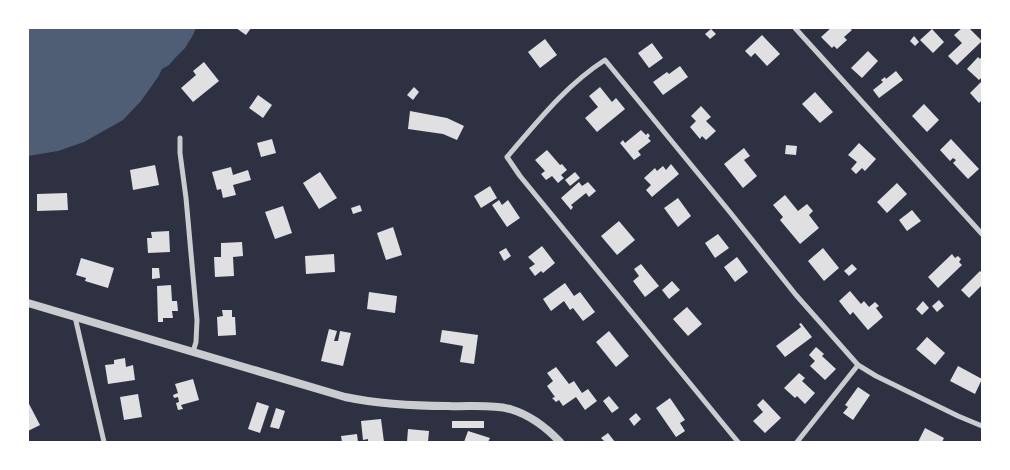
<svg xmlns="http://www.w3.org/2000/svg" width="1010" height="470" viewBox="0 0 1010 470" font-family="Signika,sans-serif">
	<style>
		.water { fill: #4f5d75 }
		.building { fill: #e0e0e3 }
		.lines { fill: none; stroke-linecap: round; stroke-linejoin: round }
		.minor { stroke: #caccd0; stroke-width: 5 }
		.tertiary { stroke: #caccd0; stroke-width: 8 }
	</style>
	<rect width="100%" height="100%" fill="#2d3142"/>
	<polygon class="water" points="28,28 196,28 193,35 185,48 175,58 169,65 162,69 158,77 141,101 123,120 84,142 58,151 28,156"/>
	<g class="building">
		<polygon points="236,28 251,28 246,35"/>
		<polygon points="831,28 849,28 852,30 844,37 847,40 837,49 834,46 832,48 821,37"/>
		<polygon points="962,28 969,28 982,41 957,65 948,56 962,43 954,35"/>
		<polygon points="711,29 716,34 710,39 705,34"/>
		<polygon points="932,29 944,42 933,53 920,40"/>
		<polygon points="762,35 780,54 767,66 755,53 751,57 745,51"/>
		<polygon points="914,36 919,42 915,46 910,41"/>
		<polygon points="545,39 557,55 540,68 528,52"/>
		<polygon points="652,43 663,58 649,68 638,53"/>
		<polygon points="868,51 878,61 862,78 851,68"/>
		<polygon points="982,56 982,77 979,80 967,69 978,57 980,59"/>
		<polygon points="204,62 219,81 193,102 181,88 196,75 193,71"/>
		<polygon points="680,66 688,77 663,95 653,82 667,72 669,74"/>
		<polygon points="896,71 903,80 879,98 873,90 883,82 881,80 885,77 886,79"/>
		<polygon points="981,82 982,83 982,100 979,103 970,93"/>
		<polygon points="414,87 419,92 413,100 407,95"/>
		<polygon points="600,87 612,102 616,98 625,109 597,132 585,118 598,107 589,96"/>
		<polygon points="815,92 833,112 820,123 802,104"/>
		<polygon points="258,95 272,105 263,118 249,108"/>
		<polygon points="924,104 939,120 927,132 912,116"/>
		<polygon points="701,106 711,117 706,121 716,131 706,140 702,136 700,139 690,127 696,121 691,116"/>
		<polygon points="410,111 447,118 464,126 457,140 443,134 408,129"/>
		<polygon points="641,130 646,135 648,133 650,136 648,138 651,141 638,151 641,155 634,160 620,143 623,140 625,143"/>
		<polygon points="272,139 276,153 261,157 257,143"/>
		<polygon points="951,139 979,169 968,179 953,163 956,160 953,158 950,161 940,150"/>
		<polygon points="859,143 876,159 865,171 862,168 856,174 851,169 857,162 848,155"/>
		<polygon points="786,145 797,146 796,155 785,154"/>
		<polygon points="744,148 750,156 744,160 757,176 743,188 724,164"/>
		<polygon points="547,150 560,165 562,164 567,170 561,175 564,178 558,183 552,176 546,180 541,174 545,171 535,160"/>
		<polygon points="671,164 679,174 652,197 646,190 651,185 644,178 655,168 657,171 663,166 666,170"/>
		<polygon points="155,165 159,185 133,190 130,170"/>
		<polygon points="231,167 233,175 248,170 251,180 233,185 236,195 223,198 221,189 217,190 212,172"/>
		<polygon points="320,172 337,198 319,209 303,183"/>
		<polygon points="575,172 580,178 570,186 565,180"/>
		<polygon points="579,182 582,186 588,182 596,191 589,197 586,193 571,205 573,207 571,210 561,198"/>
		<polygon points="897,183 907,194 887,213 877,202"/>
		<polygon points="490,186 497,198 481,208 474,196"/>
		<polygon points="67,193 68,210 37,211 37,194"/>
		<polygon points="785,195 798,211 807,204 813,211 809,215 819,228 800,244 780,220 783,217 773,205"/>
		<polygon points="678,198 691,216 678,227 664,208"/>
		<polygon points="499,200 502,205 508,200 520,218 507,227 492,205"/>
		<polygon points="360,205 362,211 353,214 351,208"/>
		<polygon points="283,206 292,233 275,239 265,212"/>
		<polygon points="912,210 921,221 907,231 899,220"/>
		<polygon points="619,221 635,240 617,255 601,236"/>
		<polygon points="393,227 402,255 386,260 377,233"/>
		<polygon points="169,231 170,252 148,253 147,238 152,238 151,232"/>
		<polygon points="718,234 729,248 715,258 705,243"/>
		<polygon points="242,242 243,256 233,257 234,276 215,277 214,257 221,257 221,243"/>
		<polygon points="542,246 555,263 543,273 541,271 535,276 529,268 535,264 528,257"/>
		<polygon points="506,248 511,256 504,261 499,252"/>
		<polygon points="823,248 839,268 824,281 808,261"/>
		<polygon points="334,254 335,272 306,274 305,256"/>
		<polygon points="952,254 955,258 958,256 961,259 959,262 962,265 938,288 928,277"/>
		<polygon points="737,257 748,272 735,282 724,267"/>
		<polygon points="81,258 114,268 108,288 85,281 86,278 76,275"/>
		<polygon points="641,264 659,286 645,297 633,281 639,276 634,269"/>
		<polygon points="852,264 857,269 849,276 844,271"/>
		<polygon points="152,268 159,268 160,278 152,279"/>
		<polygon points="980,271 982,273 982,285 969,298 961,290"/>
		<polygon points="672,281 680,290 669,299 662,290"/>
		<polygon points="565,283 574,296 580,292 595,312 583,321 573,308 570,310 564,301 551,311 543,299"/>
		<polygon points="171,285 172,301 177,301 178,311 172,311 173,318 163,318 163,322 158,322 157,286"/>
		<polygon points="850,291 861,304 864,301 869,307 875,302 879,306 876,308 883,317 868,330 853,312 850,315 839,301"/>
		<polygon points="369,292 397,296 395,313 367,309"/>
		<polygon points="939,300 944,306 937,312 932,306"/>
		<polygon points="923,301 929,308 922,315 916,309"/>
		<polygon points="687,307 702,324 688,336 673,319"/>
		<polygon points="222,310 232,310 232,317 235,317 236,335 218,336 217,317 223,316"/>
		<polygon points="801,323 812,337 785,357 776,346 801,327 799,324"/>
		<polygon points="329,329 337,331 334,341 338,341 340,331 351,333 343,366 321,361"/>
		<polygon points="442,330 478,335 474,364 460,362 463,346 440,342"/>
		<polygon points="609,331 629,356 616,367 596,342"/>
		<polygon points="927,337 945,353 935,365 916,349"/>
		<polygon points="816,347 824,354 822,356 836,369 825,380 810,366 815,361 809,355"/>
		<polygon points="125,358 126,367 133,365 135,380 108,384 105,365 114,364 114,360"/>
		<polygon points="958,366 982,379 975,394 950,381"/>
		<polygon points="556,367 569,384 574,381 582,393 588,389 597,401 585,410 576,397 563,406 559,400 556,402 552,398 555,397 547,386 553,381 547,373"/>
		<polygon points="799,373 805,378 802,381 815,393 805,404 797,396 795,398 784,388"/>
		<polygon points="193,379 199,400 181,405 183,409 178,410 176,403 179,402 178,397 174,398 173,395 178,393 175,384"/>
		<polygon points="858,387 870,395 853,420 843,413 848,407 845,405"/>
		<polygon points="138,394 142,417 124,420 120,397"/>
		<polygon points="609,396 619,408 612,413 603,401"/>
		<polygon points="670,398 685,420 680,423 685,431 676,437 656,408"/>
		<polygon points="763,399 781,418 765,433 753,421 763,412 757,405"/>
		<polygon points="28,402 40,425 28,431"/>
		<polygon points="257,402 269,406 260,433 248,429"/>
		<polygon points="276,408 285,411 279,429 270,427"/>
		<polygon points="636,413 641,419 634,426 629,419"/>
		<polygon points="381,419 384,442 368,442 368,439 363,440 361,421"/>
		<rect x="452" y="421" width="32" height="7"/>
		<polygon points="925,428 944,438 942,442 918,442"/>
		<polygon points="408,429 429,431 428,442 407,442"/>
		<polygon points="468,431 490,438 488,442 464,442"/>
		<polygon points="608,433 615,442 605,442 601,438"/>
		<polygon points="357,434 358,442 342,442 341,436"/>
	</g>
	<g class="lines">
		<g class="minor">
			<polyline points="795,28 982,234"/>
			<polyline points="180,138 180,153 186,198 197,320 196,342 193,352"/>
			<polyline points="75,317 104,442"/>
			<path d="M738 442 520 176 507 157C537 122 566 85 605 60L729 211 796 295 858 365 876 376 958 416 982 426"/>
			<polyline points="797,442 858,365"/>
		</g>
		<path class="tertiary" d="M28 303 345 397C379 404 414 406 448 406 468 407 490 404 510 409 530 415 546 427 560 442"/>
	</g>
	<rect width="1010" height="470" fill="none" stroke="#ffffff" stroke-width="58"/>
</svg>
